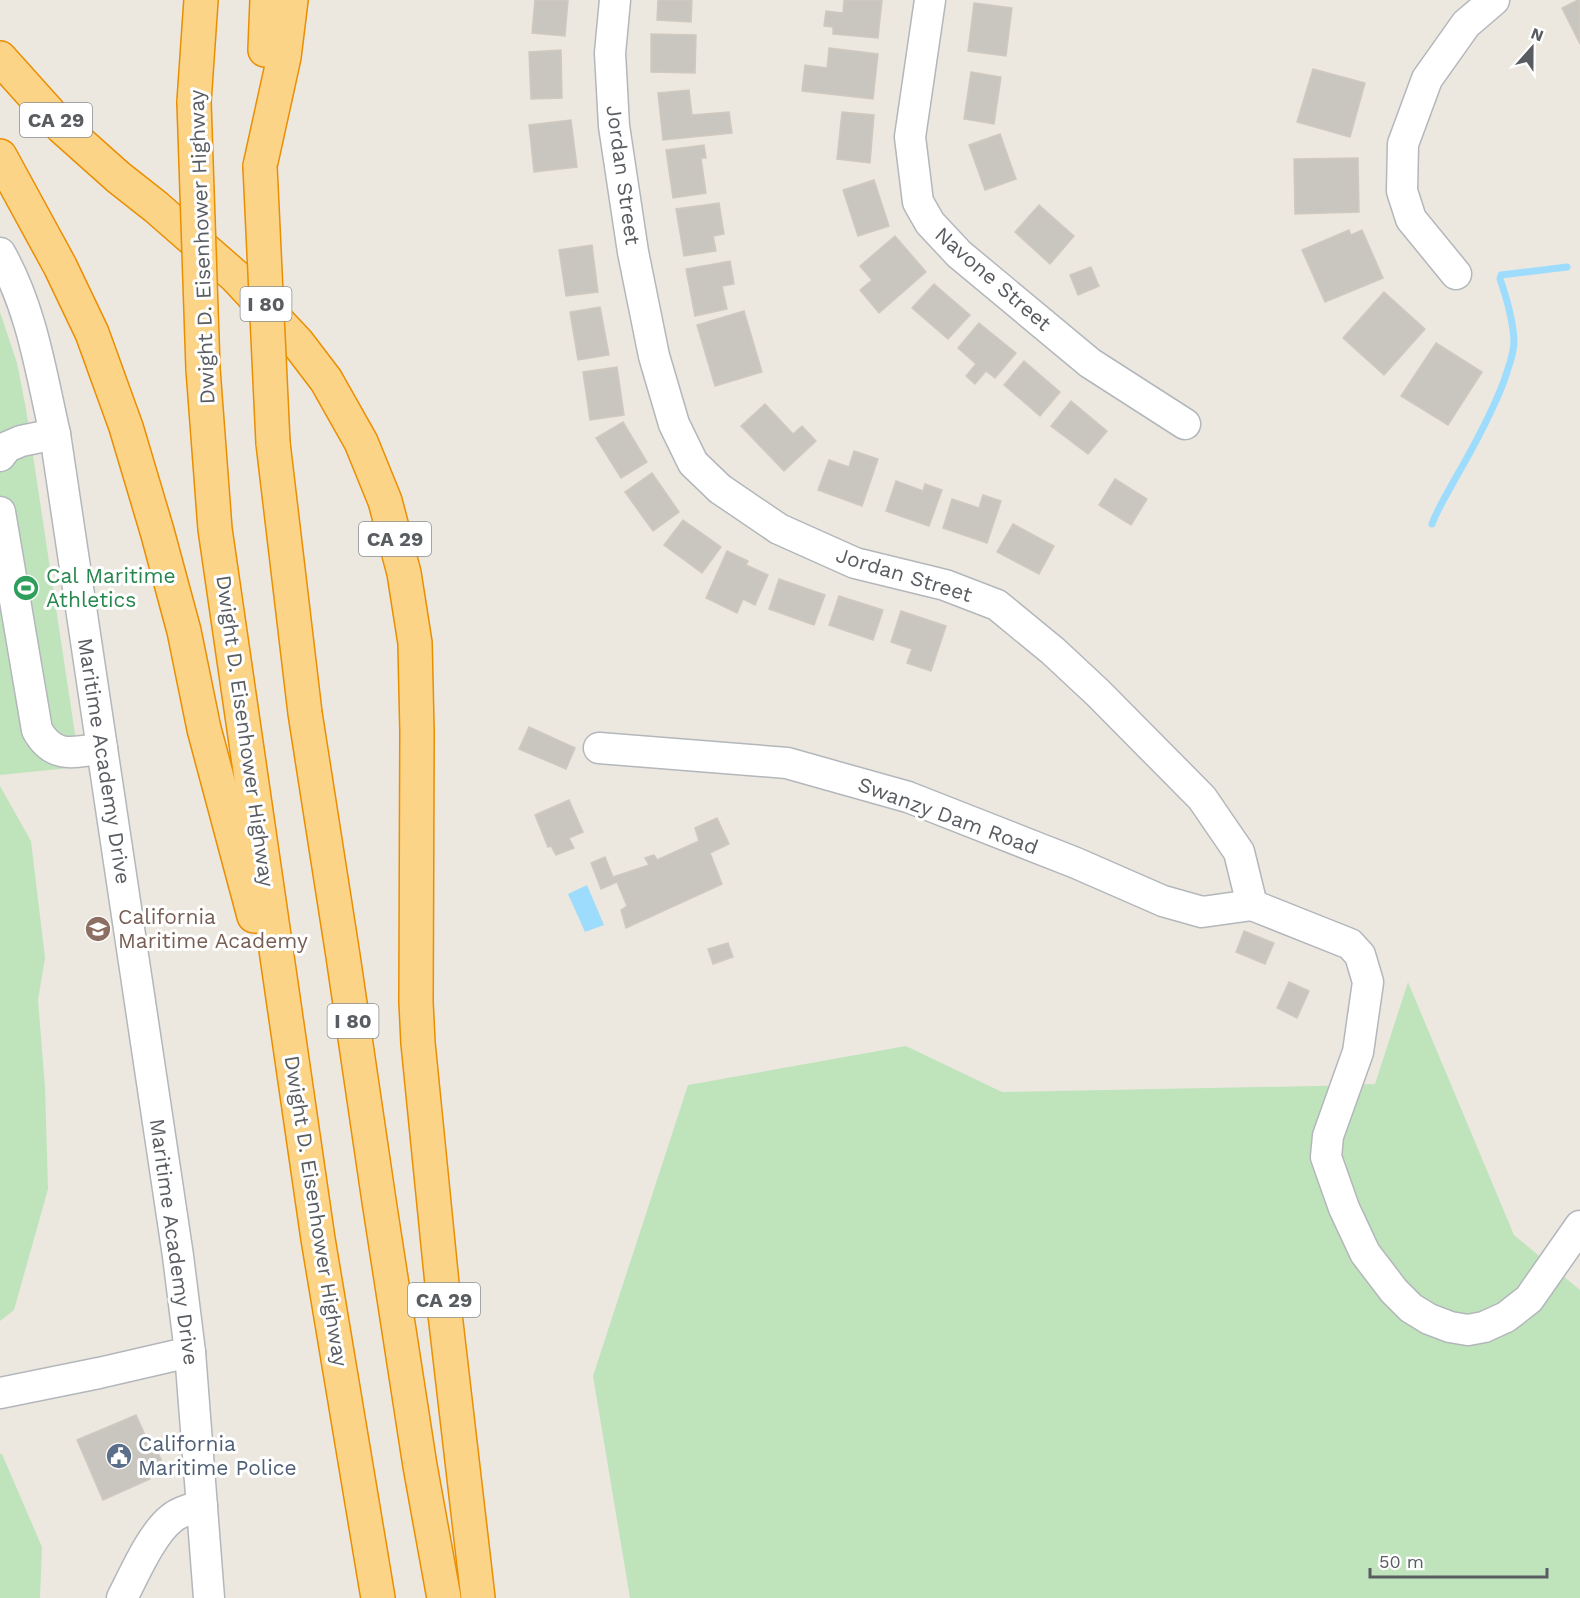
<svg xmlns="http://www.w3.org/2000/svg" width="1580" height="1598" viewBox="0 0 1580 1598" font-family="'Work Sans',sans-serif">
	<style>
		.green { fill: #bfe4bc }
		.water { fill: #9edcfe }
		.lines { fill: none; stroke-linecap: round; stroke-linejoin: round }
		.stream { stroke: #9edcfe; stroke-width: 7 }
		.building { fill: #c9c5bf; stroke: #d0c9bf; stroke-width: 1.5 }
		.minor-casing { stroke: #b3b7bb; stroke-width: 33 }
		.highway-casing { stroke: #ea8e02; stroke-width: 36 }
		.minor { stroke: #fff; stroke-width: 30 }
		.highway { stroke: #fcd487; stroke-width: 33 }
		.highway-bridge-casing { stroke: #ea8e02; stroke-width: 36; stroke-linecap: butt }
		.highway-bridge { stroke: #fcd487; stroke-width: 33 }
		.labels { text-anchor: middle; stroke-width: 6; stroke-linejoin: round; paint-order: stroke }
		.shield { fill: #fff; stroke: #8b8e90; stroke-width: 1.5 }
		.shield-label { font-size: 20px; font-weight: bold; fill: #595d61 }
		.street-label { font-size: 21px; fill: #595d61; stroke: #fff }
		.leisure-label { font-size: 21px; fill: #27864d; stroke: #fff; text-anchor: start }
		.education-label { font-size: 21px; fill: #785e54; stroke: #fff; text-anchor: start }
		.service-label { font-size: 21px; fill: #4e5e75; stroke: #fff; text-anchor: start }
	</style>
	<rect width="100%" height="100%" fill="#ece8e0"/>
	<g class="green">
		<polygon points="0,312 17,363 26,409 80,767 0,775"/>
		<polygon points="0,786 31,841 45,958 38,1000 45,1087 48,1189 14,1310 0,1321"/>
		<polygon points="1408,982 1514,1235 1580,1290 1580,1598 630,1598 593,1376 688,1085 906,1046 1002,1092 1316,1086 1375,1084"/>
		<polygon points="0,1454 2,1454 42,1547 40,1598 0,1598"/>
	</g>
	<polygon class="water" points="587,885 604,925 585,932 568,894"/>
	<g class="lines">
		<path class="stream" d="M1432 524C1438 508 1447 494 1455 479 1473 448 1491 415 1504 381 1508 368 1514 355 1514 341 1513 320 1507 299 1500 279L1501 275 1567 267"/>
	</g>
	<g class="building">
		<polygon points="535,0 568,0 565,36 532,33"/>
		<polygon points="658,0 692,0 691,22 657,20"/>
		<polygon points="844,0 882,0 878,38 833,34 833,27 824,26 826,11 843,13"/>
		<polygon points="1578,0 1580,0 1580,44 1562,8"/>
		<polygon points="974,3 1012,8 1006,56 968,51"/>
		<polygon points="651,34 696,35 695,73 651,72"/>
		<polygon points="829,48 878,54 873,99 802,91 805,65 827,68"/>
		<polygon points="561,50 562,98 531,99 529,52"/>
		<polygon points="1313,69 1365,83 1350,137 1297,122"/>
		<polygon points="971,72 1001,77 994,124 964,119"/>
		<polygon points="689,90 692,115 729,112 732,133 663,140 658,93"/>
		<polygon points="842,112 874,115 870,163 837,159"/>
		<polygon points="571,120 577,167 534,172 529,125"/>
		<polygon points="1000,134 1016,179 985,190 969,145"/>
		<polygon points="704,145 706,158 701,158 706,193 673,198 666,150"/>
		<polygon points="1358,158 1359,212 1295,214 1294,159"/>
		<polygon points="874,180 889,226 858,236 843,190"/>
		<polygon points="719,203 724,234 713,236 716,251 684,256 676,209"/>
		<polygon points="1039,205 1074,236 1050,264 1015,232"/>
		<polygon points="1349,230 1351,235 1362,230 1383,278 1325,302 1302,250"/>
		<polygon points="895,236 926,272 879,313 860,290 872,280 860,266"/>
		<polygon points="592,245 598,292 566,296 559,250"/>
		<polygon points="730,261 734,284 722,286 727,309 695,316 686,269"/>
		<polygon points="1091,267 1099,286 1078,295 1070,275"/>
		<polygon points="934,284 970,315 948,339 912,308"/>
		<polygon points="1384,292 1425,329 1384,375 1343,338"/>
		<polygon points="600,307 609,355 578,360 570,312"/>
		<polygon points="744,311 762,372 715,386 697,325"/>
		<polygon points="979,323 1016,353 995,378 986,371 975,384 966,376 976,364 958,348"/>
		<polygon points="1436,343 1482,372 1448,425 1401,396"/>
		<polygon points="1024,361 1060,392 1040,416 1004,385"/>
		<polygon points="617,367 624,415 590,420 583,372"/>
		<polygon points="1071,401 1107,431 1088,454 1051,426"/>
		<polygon points="765,404 793,434 802,426 816,441 784,471 741,426"/>
		<polygon points="623,422 647,462 621,478 596,438"/>
		<polygon points="854,451 878,459 862,506 818,490 829,460 849,467"/>
		<polygon points="652,473 679,512 653,531 625,492"/>
		<polygon points="1115,479 1147,499 1131,525 1099,505"/>
		<polygon points="896,481 923,491 925,484 942,490 929,526 886,511"/>
		<polygon points="983,495 1001,501 987,543 943,528 952,499 979,508"/>
		<polygon points="683,520 721,547 702,573 664,545"/>
		<polygon points="1013,524 1054,546 1039,574 997,552"/>
		<polygon points="727,551 748,561 746,565 768,575 755,605 743,599 737,613 706,598"/>
		<polygon points="779,579 825,595 814,625 769,609"/>
		<polygon points="839,596 883,610 873,640 829,625"/>
		<polygon points="901,611 946,626 931,671 907,663 912,649 891,642"/>
		<polygon points="529,727 575,748 566,769 519,749"/>
		<polygon points="569,800 583,832 569,838 574,848 556,855 551,846 548,847 535,815"/>
		<polygon points="717,818 729,844 710,853 722,884 626,928 621,910 627,906 617,882 601,889 591,863 605,857 613,877 649,865 645,858 654,855 657,860 699,841 695,828"/>
		<polygon points="1244,931 1274,943 1265,964 1236,952"/>
		<polygon points="728,943 733,957 713,964 708,949"/>
		<polygon points="1289,982 1309,991 1297,1018 1277,1008"/>
		<polygon points="136,1415 154,1455 158,1453 165,1468 147,1475 150,1479 103,1500 77,1440"/>
	</g>
	<g class="lines">
		<g class="minor-casing">
			<g id="minor">
				<polyline points="615,0 610,53 614,126 633,252 654,356 674,424 693,463 720,489 779,529 855,563 945,585 997,605 1053,651 1098,693 1202,798 1239,852 1252,905"/>
				<polyline points="930,0 910,137 918,202 930,223 959,254 1090,363 1185,424"/>
				<path d="M0 253C32 309 41 373 55 434L178 1256 190 1352 209 1598"/>
				<polyline points="1456,274 1411,219 1402,191 1403,144 1427,79 1466,24 1494,0"/>
				<polyline points="0,456 7,447 21,441 55,434"/>
				<path d="M0 512 37 730C53 759 73 753 102 748"/>
				<polyline points="599,748 787,763 908,797 1076,863 1163,901 1202,912 1252,905"/>
				<polyline points="1252,905 1350,944 1360,955 1368,982 1358,1052 1328,1136 1326,1157 1344,1208 1365,1253 1394,1291 1411,1308 1429,1319 1450,1327 1468,1330 1484,1327 1506,1317 1529,1299 1580,1226"/>
				<polyline points="0,1393 99,1373 190,1352"/>
				<path d="M122 1598C134 1575 152 1533 172 1518 180 1511 192 1509 202 1506"/>
			</g>
		</g>
		<g class="highway-casing">
			<g id="highway">
				<polyline points="265,50 267,0"/>
				<polyline points="0,58 62,127 118,177 156,207 235,276 297,342 326,380 361,442 385,501 404,573 415,643 417,732 416,1002 418,1043 445,1314 478,1598"/>
				<polyline points="194,102 201,0"/>
				<polyline points="0,156 60,266 92,333 126,427 157,531 184,631 204,729 254,916"/>
				<polyline points="260,166 284,57 291,0"/>
				<polyline points="203,369 215,529 318,1239 378,1598"/>
				<polyline points="273,443 305,713 343,956 379,1201 420,1466 444,1598"/>
			</g>
		</g>
		<use href="#minor" class="minor"/>
		<use href="#highway" class="highway"/>
		<g class="highway-bridge-casing">
			<g id="highway-bridge">
				<polyline points="194,102 203,369"/>
				<polyline points="260,166 273,443"/>
			</g>
		</g>
		<use href="#highway-bridge" class="highway-bridge"/>
	</g>
	<defs>
		<g id="stadium-disc" transform="scale(1.35)"><circle r="9.5" fill="#2e9e5b" stroke="#fff"/><path d="M0-5a6.5 5 0 1 0 0 10a6.5 5 0 1 0 0-10ZM-3.5-1.8h7v3.6h-7Z" fill="#fff"/></g>
		<g id="university-disc" transform="scale(1.35)"><circle r="9.5" fill="#8d6e63" stroke="#fff"/><path d="M0-5L7-2L0 1L-7-2ZM-4 1L0 2.5L4 1V4Q0 6-4 4Z" fill="#fff"/></g>
		<g id="civic-disc" transform="scale(1.35)"><circle r="9.5" fill="#5c6f8a" stroke="#fff"/><path d="M-.6-6.5H3V-4.5H.6V-3L4-1V1h2V6H-6V1h2V-1L-.6-3ZM-1.2 2.5V6h2.4V2.5Z" fill="#fff"/></g>
	</defs>
	<g fill-rule="evenodd">
		<use href="#stadium-disc" x="26" y="588"/>
		<use href="#university-disc" x="98" y="929"/>
		<use href="#civic-disc" x="119" y="1456"/>
	</g>
	<g class="labels">
		<g class="shield">
			<rect x="20" y="103" width="72" height="34" rx="4.5"/>
			<rect x="240.5" y="287" width="51" height="34" rx="4.5"/>
			<rect x="359" y="522" width="72" height="34" rx="4.5"/>
			<rect x="327.5" y="1004" width="51" height="34" rx="4.5"/>
			<rect x="408" y="1283" width="72" height="34" rx="4.5"/>
		</g>
		<g class="shield-label">
			<text x="56" y="127">CA 29</text>
			<text x="266" y="311">I 80</text>
			<text x="395" y="546">CA 29</text>
			<text x="353" y="1028">I 80</text>
			<text x="444" y="1307">CA 29</text>
		</g>
		<g class="street-label">
			<text transform="translate(623 175) rotate(82)" y="7">Jordan Street</text>
			<text transform="translate(202 247) rotate(-92)" y="7">Dwight D. Eisenhower Highway</text>
			<text transform="translate(993 279) rotate(41)" y="7">Navone Street</text>
			<text transform="translate(904 575) rotate(17)" y="7">Jordan Street</text>
			<text transform="translate(245 731) rotate(82)" y="7">Dwight D. Eisenhower Highway</text>
			<text transform="translate(104 761) rotate(81)" y="7">Maritime Academy Drive</text>
			<text transform="translate(948 816) rotate(20)" y="7">Swanzy Dam Road</text>
			<text transform="translate(316 1211) rotate(81)" y="7">Dwight D. Eisenhower Highway</text>
			<text transform="translate(174 1242) rotate(82)" y="7">Maritime Academy Drive</text>
		</g>
		<g class="leisure-label">
			<text x="46" y="583">Cal Maritime<tspan x="46" dy="24">Athletics</tspan></text>
		</g>
		<g class="education-label">
			<text x="118" y="924">California<tspan x="118" dy="24">Maritime Academy</tspan></text>
		</g>
		<g class="service-label">
			<text x="138" y="1451">California<tspan x="138" dy="24">Maritime Police</tspan></text>
		</g>
	</g>
	<g transform="translate(1532 48) rotate(21)" stroke="#ffffff" stroke-width="4.5" paint-order="stroke">
	<path d="M0-4.5L10 22L0 15L-10 22Z" fill="#595d61"/>
	<text y="-9" font-size="16" font-weight="bold" text-anchor="middle" fill="#595d61">N</text>
	</g>
	<path d="M1370 1568v9h177v-9" fill="none" stroke="#595d61" stroke-width="3"/>
	<text x="1379" y="1568" font-size="18" fill="#595d61" stroke="#ffffff" stroke-width="4.5" paint-order="stroke">50 m</text>
</svg>
